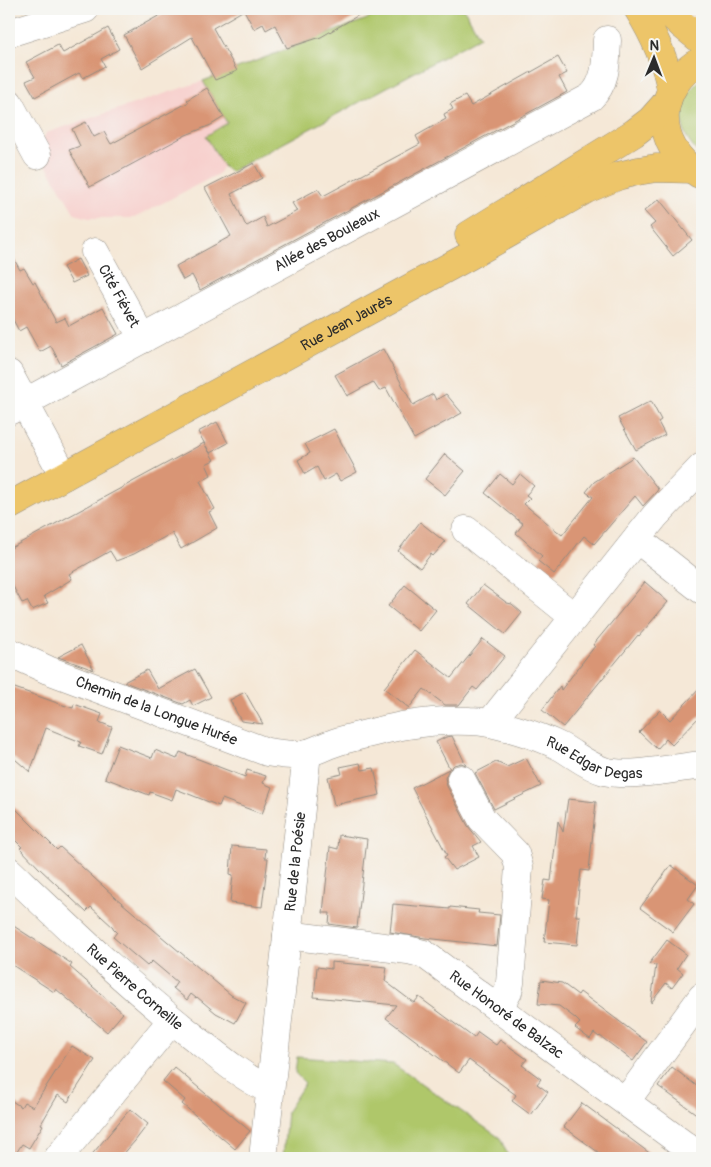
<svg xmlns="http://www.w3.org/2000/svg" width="711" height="1167" viewBox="0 0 711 1167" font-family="Pangolin,sans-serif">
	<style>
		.built { fill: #f7d0cd }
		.green { fill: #afc76b; stroke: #6d794b }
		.building { fill: #d99574 }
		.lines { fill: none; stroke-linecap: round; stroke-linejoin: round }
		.minor-casing { stroke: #908a81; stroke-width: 29 }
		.major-casing { stroke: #908a81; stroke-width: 29 }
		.minor { stroke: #fff; stroke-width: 28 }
		.major { stroke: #edc569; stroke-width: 28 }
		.labels { text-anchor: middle; stroke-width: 4.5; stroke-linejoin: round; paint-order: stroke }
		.street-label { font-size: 15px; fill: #2b2b2b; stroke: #f6f6f2 }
	</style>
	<rect width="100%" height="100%" fill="#f6f6f2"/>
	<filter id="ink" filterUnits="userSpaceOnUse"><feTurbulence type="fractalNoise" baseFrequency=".02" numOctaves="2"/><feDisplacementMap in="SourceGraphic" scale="10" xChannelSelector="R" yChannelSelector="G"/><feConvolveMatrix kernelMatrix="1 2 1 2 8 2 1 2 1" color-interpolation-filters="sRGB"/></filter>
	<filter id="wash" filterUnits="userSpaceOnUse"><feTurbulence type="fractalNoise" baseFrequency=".0096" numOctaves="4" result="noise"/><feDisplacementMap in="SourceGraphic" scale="20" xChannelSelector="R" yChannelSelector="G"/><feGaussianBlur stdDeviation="1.12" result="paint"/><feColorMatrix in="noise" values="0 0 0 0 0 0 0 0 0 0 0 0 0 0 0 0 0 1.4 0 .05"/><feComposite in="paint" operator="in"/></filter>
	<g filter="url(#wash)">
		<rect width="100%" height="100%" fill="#f5e8d7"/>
		<polygon class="built" points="203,81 227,123 206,136 223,166 218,174 134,218 89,218 75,214 42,158 43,140 46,133"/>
		<g class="green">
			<polygon points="383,9 464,9 480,37 230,172 223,166 206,136 227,123 203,81 367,19"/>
			<path d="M702 79V156C676 136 675 98 702 79Z"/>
			<polygon points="297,1057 393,1064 500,1138 509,1158 283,1158 287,1111 305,1083 295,1073"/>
		</g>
		<g id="blocks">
			<g class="building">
				<polygon points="171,9 369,9 321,37 287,48 275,25 266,30 263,24 254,29 244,10 213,28 237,71 215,80 192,37 142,68 124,35"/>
				<polygon points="108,28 119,49 101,59 105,66 83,78 79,73 35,97 26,81 35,77 26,62 58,45 63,53"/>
				<polygon points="558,57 567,73 559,77 567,92 200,290 192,275 183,280 176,266 231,236 205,188 254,163 262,178 231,194 245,224 247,226 263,217 267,227 297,211 292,203 318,189 323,196 420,144 416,136 446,119 444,114 453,109 450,104 465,96 471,106"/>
				<polygon points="207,88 224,117 211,125 186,135 90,187 69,150 80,146 72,129 86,122 94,137 104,132 111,144 189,102 187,100"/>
				<polygon points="659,199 692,240 673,256 650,227 655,223 644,211"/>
				<polygon points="9,250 20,270 24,268 33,283 35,282 56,322 65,318 69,326 103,307 118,334 61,365 51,346 40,352 26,327 19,331 9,312"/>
				<polygon points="78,259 87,276 72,283 63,267"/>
				<polygon points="383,349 413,405 433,394 436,400 446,394 462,413 414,439 386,388 379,391 373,382 347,396 335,375"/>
				<polygon points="651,401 661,420 658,422 665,435 636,450 618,418"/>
				<polygon points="217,422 228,443 210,453 198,432"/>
				<polygon points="334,429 357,472 340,481 336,474 324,481 317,467 305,474 298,460 310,453 305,444"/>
				<polygon points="204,443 214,460 206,464 211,475 200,481 215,509 209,512 217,528 181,549 172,533 134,554 116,561 110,551 69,574 72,579 44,596 48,603 32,610 27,601 22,603 9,579 9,549"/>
				<polygon points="445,454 465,471 445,495 425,479"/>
				<polygon points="633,457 658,489 657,491 643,506 635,496 594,544 584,536 554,574 538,561 542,556 516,533 523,524 485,493 500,474 512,484 520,474 534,486 526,495 530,498 524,504 562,535 593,497 586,492 594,482"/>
				<polygon points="420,522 445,542 433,556 431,554 420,568 398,551"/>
				<polygon points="645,582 668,602 639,636 638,635 563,727 542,710 560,686 561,690 595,646 593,645"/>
				<polygon points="405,585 436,610 419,631 388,606"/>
				<polygon points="483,585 507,603 512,604 522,613 505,634 468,604"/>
				<polygon points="483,639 505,656 477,690 473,687 459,705 445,705 424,689 409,708 384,688 415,650 451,678"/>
				<polygon points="81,645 94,670 58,657"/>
				<polygon points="195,669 211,697 193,706 190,700 183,704 124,682 147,670 158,689"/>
				<polygon points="9,686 63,705 73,708 74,704 102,714 99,722 112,727 102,754 79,746 81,742 46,728 30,772 9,754"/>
				<polygon points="702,686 702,714 672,745 666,739 657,749 639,732 660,710 670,720"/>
				<polygon points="245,692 263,724 241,721 230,700"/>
				<polygon points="452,736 466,765 461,763 454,765 450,769 436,742 446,737"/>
				<polygon points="118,745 152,758 155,750 177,759 180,752 245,777 247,770 266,776 263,783 272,787 262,814 222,799 219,806 176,789 172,800 150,792 149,795 105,778"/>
				<polygon points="526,758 541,786 494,809 475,773 496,762 507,767"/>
				<polygon points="360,763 362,770 374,768 380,795 334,805 328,777 342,774 340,767"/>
				<polygon points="449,769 445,778 447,786 468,826 481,842 473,846 479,857 454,870 444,857 447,855 412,788"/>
				<polygon points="568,799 596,802 589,871 581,870 576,916 580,916 577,945 544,942 549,900 542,899 545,880 551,881 558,821 563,832"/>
				<polygon points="9,802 57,850 60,847 115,897 200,969 231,995 246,1003 235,1023 216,1013 197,997 196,998 191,994 187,1000 173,988 177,982 152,961 147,966 113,937 117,932 113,928 113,927 91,907 86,912 40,869 20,848 22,847 9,834"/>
				<polygon points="339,835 367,839 357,928 329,924 330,913 323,913 330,847 338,849"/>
				<polygon points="232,846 266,849 265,858 268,858 262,907 230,903 233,875 230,874"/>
				<polygon points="671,865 698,885 688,899 694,904 673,932 640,908"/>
				<polygon points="393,904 450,909 450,907 479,910 478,913 500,915 497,946 425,938 390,932"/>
				<polygon points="9,923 72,964 70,967 123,1013 107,1032 56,989 54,992 9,963"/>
				<polygon points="667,940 686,954 677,968 683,973 672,988 666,983 651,1003 656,965 649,964"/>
				<polygon points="331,962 387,967 385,981 414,1003 419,997 474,1038 478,1032 496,1045 500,1040 527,1059 522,1065 541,1079 537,1084 548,1092 531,1115 512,1101 516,1095 469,1060 459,1073 386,1018 396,1005 314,997 317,967 331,969"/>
				<polygon points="541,980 562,983 578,995 580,992 647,1042 633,1061 600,1036 599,1037 594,1033 590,1039 575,1028 580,1023 575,1018 559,1006 538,1004"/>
				<polygon points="72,1046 95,1060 68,1102 58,1095 41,1124 43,1125 29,1148 22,1144 13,1158 9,1158 9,1099 21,1107 24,1102 33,1107"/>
				<polygon points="174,1067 250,1131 235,1149 182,1104 185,1100 163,1081"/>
				<polygon points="672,1067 702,1090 702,1118 658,1086"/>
				<polygon points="582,1103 632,1140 656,1158 606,1158 564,1127"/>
				<polygon points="130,1109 148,1124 135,1141 120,1158 89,1158"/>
			</g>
		</g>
	</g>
	<g filter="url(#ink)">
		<use href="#blocks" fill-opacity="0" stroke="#908a81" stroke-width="1"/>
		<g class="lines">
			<g class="minor-casing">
				<g id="minor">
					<polyline points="9,33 85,9"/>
					<polyline points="9,103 37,155"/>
					<path id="s1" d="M95 252 143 339"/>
					<polyline points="9,374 64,476"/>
					<path id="s2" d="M9 411 591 97C607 82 606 60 607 40"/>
					<polyline points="466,530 574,617"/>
					<polyline points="637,539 702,590"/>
					<path id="s3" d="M9 652 48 670 267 752C279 754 296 757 308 753 320 749 331 743 343 740 388 728 424 719 470 721 494 721 540 736 561 747 575 755 588 766 604 771 628 778 676 768 702 765"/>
					<polyline points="490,723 655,516 702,467"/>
					<polyline points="461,779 482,819 515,853 519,867 510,983 508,992 499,1008"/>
					<path id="s4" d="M9 871C70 929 130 987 195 1038 219 1057 242 1077 270 1090"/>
					<path id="s5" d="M287 935 408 950 424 954 702 1158"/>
					<polyline points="626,1101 702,997"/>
					<polyline points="58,1158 172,1020"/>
					<path id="s6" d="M263 1158 307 753"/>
				</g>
			</g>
			<g class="major-casing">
				<g id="major">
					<path d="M638 9C654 35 666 60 671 90"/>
					<polyline points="665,9 682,25 702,41"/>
					<path d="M699 174C652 146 654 85 702 60"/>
					<polyline points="469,235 634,133 651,120 667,102"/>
					<path id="s7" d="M9 506 469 256 587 189 618 176 638 171 656 168 691 169"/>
				</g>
			</g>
			<use href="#minor" class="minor"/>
			<use href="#major" class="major"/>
		</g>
	</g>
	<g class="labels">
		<g class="street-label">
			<text dy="5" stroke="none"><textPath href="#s2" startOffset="361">Allée des Bouleaux</textPath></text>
			<text dy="5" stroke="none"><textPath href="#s1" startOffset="50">Cité Fiévet</textPath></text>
			<text dy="5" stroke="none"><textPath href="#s7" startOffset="384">Rue Jean Jaurès</textPath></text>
			<text dy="5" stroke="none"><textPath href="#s3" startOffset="159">Chemin de la Longue Hurée</textPath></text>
			<text dy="5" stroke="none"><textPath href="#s3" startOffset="616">Rue Edgar Degas</textPath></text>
			<text dy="5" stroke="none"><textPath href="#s6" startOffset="298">Rue de la Poésie</textPath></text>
			<text dy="5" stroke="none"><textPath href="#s4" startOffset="171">Rue Pierre Corneille</textPath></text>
			<text dy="5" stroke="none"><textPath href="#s5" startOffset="241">Rue Honoré de Balzac</textPath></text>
		</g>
	</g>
	<rect width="711" height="1167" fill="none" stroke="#f6f6f2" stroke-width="30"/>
	<g transform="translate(654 58) rotate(1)" stroke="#f6f6f2" stroke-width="4" paint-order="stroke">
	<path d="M0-4L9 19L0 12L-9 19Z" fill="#2b2b2b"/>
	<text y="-8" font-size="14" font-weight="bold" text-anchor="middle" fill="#2b2b2b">N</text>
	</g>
</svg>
